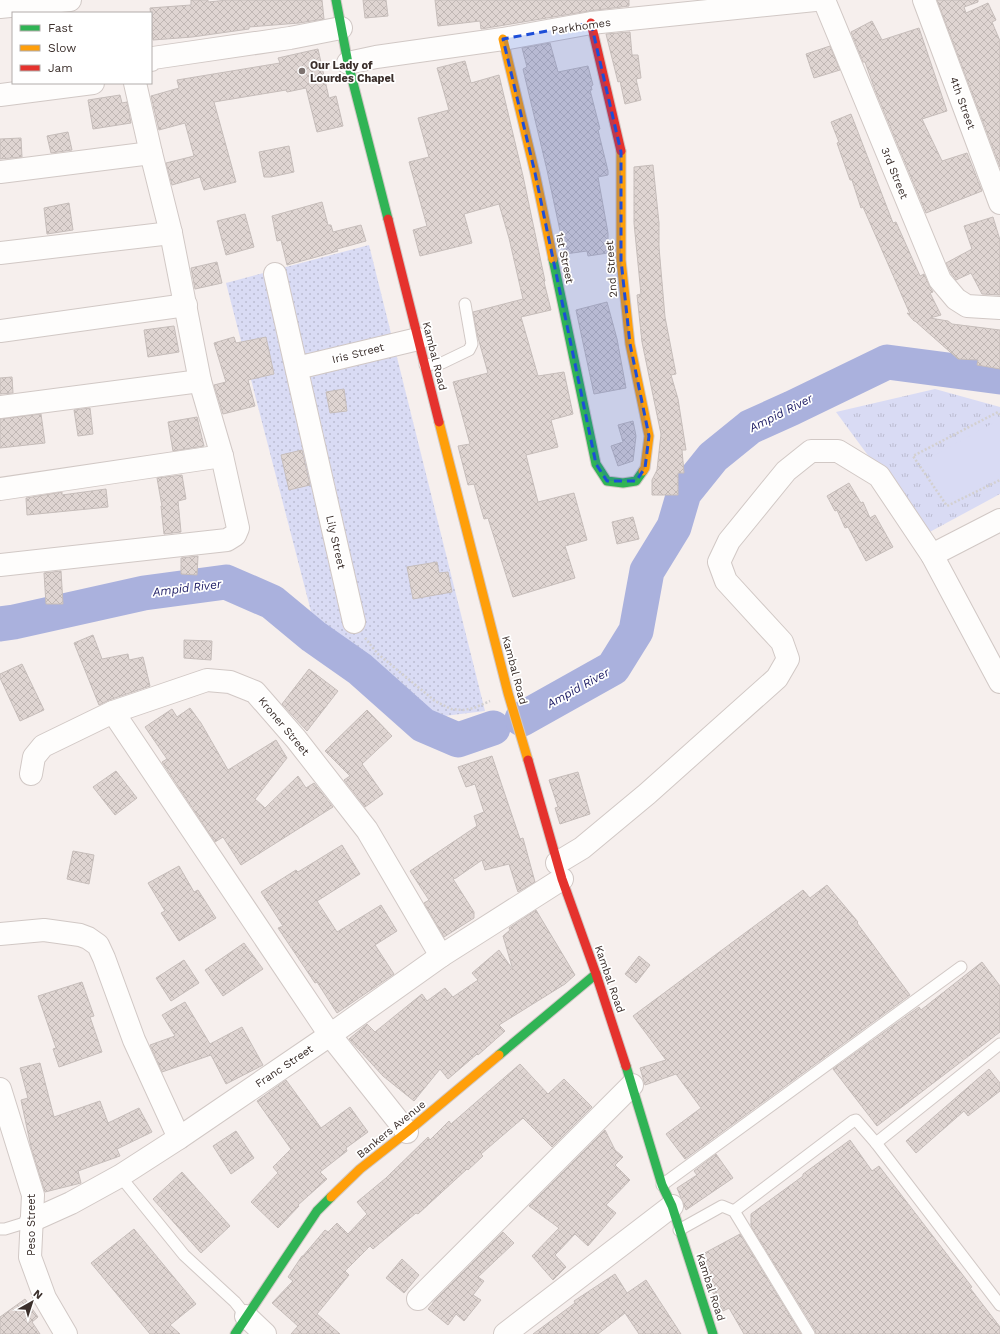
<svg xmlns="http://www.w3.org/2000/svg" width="1000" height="1334" viewBox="0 0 1000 1334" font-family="'Work Sans',sans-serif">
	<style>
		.grass { fill: url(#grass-dots) }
		.park { fill: url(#park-tufts) }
		.garden { fill: #d9dbf4 }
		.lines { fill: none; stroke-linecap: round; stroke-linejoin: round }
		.river { stroke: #aab1dd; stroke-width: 35 }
		.building { fill: url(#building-cross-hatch); stroke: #c6bdba }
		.lane-casing { stroke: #d1c8c5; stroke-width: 13 }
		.street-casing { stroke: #d1c8c5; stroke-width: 24 }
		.fast-casing { stroke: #d1c8c5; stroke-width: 11 }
		.slow-casing { stroke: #d1c8c5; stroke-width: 11 }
		.jam-casing { stroke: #d1c8c5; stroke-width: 11 }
		.path { stroke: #d3d0d0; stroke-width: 2.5; stroke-dasharray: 2 2; stroke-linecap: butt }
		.lane { stroke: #fefdfc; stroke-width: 11 }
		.street { stroke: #fefdfc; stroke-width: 22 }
		.fast { stroke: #30b455; stroke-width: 9 }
		.slow { stroke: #ff9f0a; stroke-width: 9 }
		.jam { stroke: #e5322d; stroke-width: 9 }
		.marked { fill: #1d4ed8; fill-opacity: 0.2; stroke: #1d4ed8; stroke-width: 3; stroke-dasharray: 8 5; stroke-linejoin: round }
		.poi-dot { fill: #7c726f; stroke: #fff; stroke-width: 1.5 }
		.labels { text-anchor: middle; stroke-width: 3.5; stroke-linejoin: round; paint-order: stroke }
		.street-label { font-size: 11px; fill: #3b2f2b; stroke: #fff }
		.poi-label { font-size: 11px; font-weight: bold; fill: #3b2f2b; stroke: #fff; text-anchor: start }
		.water-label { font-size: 12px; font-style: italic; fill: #1c1b64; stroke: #fff }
	</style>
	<defs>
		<pattern id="grass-dots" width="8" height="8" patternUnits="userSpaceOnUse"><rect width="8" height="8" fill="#d9dbf4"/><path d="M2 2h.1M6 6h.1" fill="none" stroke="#bbbcd1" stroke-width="1.8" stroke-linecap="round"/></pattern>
		<pattern id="park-tufts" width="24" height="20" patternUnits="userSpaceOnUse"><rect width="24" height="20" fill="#d9dbf4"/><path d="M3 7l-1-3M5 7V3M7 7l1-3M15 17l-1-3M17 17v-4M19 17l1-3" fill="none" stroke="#bbbcd1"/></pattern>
		<pattern id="building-cross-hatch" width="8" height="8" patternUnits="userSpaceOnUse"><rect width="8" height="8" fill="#dfd5d2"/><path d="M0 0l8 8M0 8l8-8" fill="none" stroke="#c0b7b4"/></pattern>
	</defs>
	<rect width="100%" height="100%" fill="#f6efed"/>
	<polygon class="grass" points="369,245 485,711 428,718 313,619 226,283"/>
	<polygon class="park" points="935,389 1000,407 1000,494 926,534 836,412"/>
	<polygon class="garden" points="995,422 1000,430 1000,477 947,506 922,462"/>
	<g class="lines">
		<g class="river">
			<polyline points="0,624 14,622 144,593 226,582 272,602 313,636 360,669 423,725 458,740 493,728"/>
			<polyline points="522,719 613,668 636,631 647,571 674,527 684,493 713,457 750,427 792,408 887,362 1000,377"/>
		</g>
	</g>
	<g class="building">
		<polygon points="191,0 208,0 208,2 228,0 322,0 324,19 299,23 249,27 249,29 192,37 153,40 150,8 191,5"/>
		<polygon points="363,0 386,0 388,16 365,18"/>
		<polygon points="435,0 629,0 629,6 589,11 481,29 480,21 438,26"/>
		<polygon points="937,0 978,0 978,2 964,7 966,13 988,3 996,20 992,22 1000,41 1000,167"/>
		<polygon points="872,21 882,40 919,28 947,111 922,119 942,161 967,153 982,191 926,213 875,90 865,62 863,62 851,32"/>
		<polygon points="630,32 632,55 638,55 641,78 636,79 641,100 625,104 620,81 618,82 606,34"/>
		<polygon points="550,43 558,72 588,66 593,85 591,86 592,90 590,90 600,129 598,130 608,171 608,175 598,177 608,233 608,253 588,256 587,251 565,254 547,170 523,69 527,67 522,48"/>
		<polygon points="830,46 840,70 814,78 806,54"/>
		<polygon points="318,49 329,98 336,96 343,126 317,132 306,88 287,92 286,90 214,102 236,182 204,190 200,177 172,185 166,163 194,156 185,123 159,130 151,96 179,88 177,80 280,63 278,58"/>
		<polygon points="465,61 471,83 499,75 523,176 545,281 544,282 551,310 521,317 538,376 564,372 573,414 551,420 558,447 526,455 538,502 574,493 587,540 565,546 575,578 513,597 488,518 484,519 474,484 468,485 458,446 470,444 453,382 488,373 477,334 473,312 523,299 509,238 499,204 464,214 472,243 420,256 413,230 427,226 409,162 429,157 418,118 449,110 437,68"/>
		<polygon points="120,95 122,103 127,102 131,123 93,129 88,100"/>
		<polygon points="851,114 893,223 896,222 920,276 924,274 929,285 933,292 930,293 941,315 930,318 948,321 952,324 1000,330 1000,369 977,365 978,360 958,359 915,321 914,321 907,313 910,314 863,207 861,208 852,180 850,180 837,143 839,142 831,122"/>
		<polygon points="68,132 72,150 51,153 47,136"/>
		<polygon points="21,138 22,157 0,159 0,139"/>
		<polygon points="289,146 294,172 271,177 264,177 259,152"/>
		<polygon points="653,165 659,223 659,247 665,317 676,374 671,375 678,399 686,450 682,450 684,473 678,473 678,495 652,495 652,480 657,470 661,434 642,342 637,295 641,294 634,223 634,167"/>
		<polygon points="322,202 328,225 331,225 333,232 361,225 366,241 337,249 338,251 287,265 281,240 277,241 272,216"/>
		<polygon points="69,203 73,230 47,234 44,208"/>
		<polygon points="245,214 254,247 226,255 217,221"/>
		<polygon points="993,217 1000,240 1000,295 982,294 971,273 956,280 951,273 946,263 972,249 964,226"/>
		<polygon points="217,262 222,283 195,289 191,268"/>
		<polygon points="607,302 617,339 626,388 594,394 576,310"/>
		<polygon points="174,326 179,352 148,357 144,330"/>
		<polygon points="234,337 236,343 266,337 274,374 248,380 255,406 223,414 214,385 226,382 214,343"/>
		<polygon points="12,377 13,393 0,394 0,378"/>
		<polygon points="344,389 347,411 330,413 326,392"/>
		<polygon points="90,408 93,434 78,436 74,410"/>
		<polygon points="41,414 45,443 0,448 0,419"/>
		<polygon points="197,417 204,446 173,451 168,422"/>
		<polygon points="633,421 636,436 633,461 618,466 611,446 623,442 618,425"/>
		<polygon points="302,450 310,485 289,490 281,455"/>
		<polygon points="182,475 186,499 178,501 181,532 164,534 161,506 162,506 157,478"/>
		<polygon points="849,483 861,503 863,502 870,518 875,515 893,547 866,561 848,527 845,528 837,510 835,511 827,496"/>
		<polygon points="106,489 108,507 27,515 26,498 62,492 62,495"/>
		<polygon points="633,517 639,539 617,544 612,522"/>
		<polygon points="198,556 197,575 181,574 181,558"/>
		<polygon points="437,562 439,573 448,572 452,592 413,599 407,567"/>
		<polygon points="61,571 63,604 46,604 44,573"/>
		<polygon points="93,635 102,659 128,654 129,660 143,657 150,686 109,700 99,705 74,643"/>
		<polygon points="184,640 212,641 211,660 184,658"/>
		<polygon points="22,664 44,710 20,721 0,678 0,674"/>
		<polygon points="309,669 338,691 307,731 282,704"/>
		<polygon points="190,708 201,723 228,770 276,740 287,758 255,799 265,808 298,776 306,788 314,783 333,807 241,865 223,837 215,842 162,762 167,759 145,727 172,709 177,717"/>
		<polygon points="367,710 392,736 362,764 383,794 365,807 344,780 350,776 325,751"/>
		<polygon points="492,756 520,839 523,838 535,882 518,892 509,864 485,870 482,860 456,878 453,879 474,912 474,918 444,937 424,903 429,900 410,871 477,826 474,816 484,812 475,784 466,787 458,767"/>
		<polygon points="116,771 137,798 115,815 93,787"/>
		<polygon points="578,772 590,814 560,824 555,808 558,807 549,780"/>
		<polygon points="342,845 360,874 317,901 337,932 381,905 397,931 375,945 394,974 337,1013 317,982 315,983 278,928 283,926 261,892 296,870 298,872"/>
		<polygon points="73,851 94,855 89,884 67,879"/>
		<polygon points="179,866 194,892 198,890 216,918 179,941 161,913 165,911 148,883"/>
		<polygon points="827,885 858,922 857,923 910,995 685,1159 666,1134 701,1108 676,1074 645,1085 640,1068 666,1060 633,1016 803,890 810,898"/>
		<polygon points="536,910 575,975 565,984 499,1025 505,1031 478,1055 477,1054 448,1079 440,1069 414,1101 383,1076 349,1039 367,1024 375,1032 422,994 427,1001 445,988 453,997 478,980 472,973 499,950 513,970 503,936 510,930 509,928"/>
		<polygon points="244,943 263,969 223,996 205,970"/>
		<polygon points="639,956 650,965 636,983 625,974"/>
		<polygon points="184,960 199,983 171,1001 156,978"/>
		<polygon points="982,962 1000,986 1000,1032 877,1126 833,1069 919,1007 921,1010"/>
		<polygon points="82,982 94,1016 90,1017 102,1052 59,1067 53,1049 56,1048 38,996"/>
		<polygon points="185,1002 210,1044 242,1027 263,1065 226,1084 211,1055 162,1072 150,1045 175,1036 162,1015"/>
		<polygon points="40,1063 54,1117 100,1101 108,1123 139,1108 152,1132 117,1149 120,1156 78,1171 81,1183 45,1192 31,1147 21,1100 28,1098 20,1068"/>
		<polygon points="520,1064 548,1094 564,1079 592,1107 552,1147 523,1118 481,1154 483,1156 468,1170 467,1169 418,1214 416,1213 373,1249 370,1246 345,1271 349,1275 317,1314 340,1334 291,1334 298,1326 272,1303 293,1281 288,1277 302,1256 303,1256 325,1230 328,1232 337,1223 348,1234 367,1214 357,1202 386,1178 428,1137 430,1140 449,1121 451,1124"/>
		<polygon points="989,1069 1000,1083 1000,1091 968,1116 964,1111 916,1153 906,1141"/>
		<polygon points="286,1080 321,1128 350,1107 368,1132 346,1148 347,1151 320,1172 327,1179 298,1205 299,1206 278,1228 251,1202 278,1173 273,1167 291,1149 257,1101"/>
		<polygon points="605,1130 615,1150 623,1157 615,1165 630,1180 606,1205 616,1213 588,1246 575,1234 555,1255 566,1267 553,1280 532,1256 559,1228 529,1206"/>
		<polygon points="236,1131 254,1158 231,1174 213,1146"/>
		<polygon points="850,1140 872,1171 879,1166 972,1287 970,1288 1000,1327 1000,1334 816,1334 815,1330 751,1226 751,1214 803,1176 803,1174"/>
		<polygon points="716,1154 733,1178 686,1210 677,1188 697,1175 694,1171"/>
		<polygon points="182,1172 230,1226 201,1253 153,1199"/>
		<polygon points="134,1229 196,1304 170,1325 180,1334 150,1334 91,1263"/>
		<polygon points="503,1232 514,1243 478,1277 484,1281 473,1295 481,1300 464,1321 456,1314 448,1325 428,1309 435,1300"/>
		<polygon points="740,1234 801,1334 744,1334 729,1308 723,1311 712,1291 701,1255"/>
		<polygon points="402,1259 419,1275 404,1293 386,1278"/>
		<polygon points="615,1274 627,1293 646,1280 681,1334 639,1334 625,1313 598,1334 533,1334 575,1303 574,1301"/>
		<polygon points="25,1299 38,1317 32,1322 40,1334 0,1334 0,1317"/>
	</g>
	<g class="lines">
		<g class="lane-casing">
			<g id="lane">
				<polyline points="425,365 442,363 469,350 472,344 465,304"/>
				<polyline points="876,1143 1000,1044"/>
				<polyline points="120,1176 184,1255 235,1302 246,1316"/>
				<polyline points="662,1185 961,967"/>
				<polyline points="734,1211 853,1121 856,1120 876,1143 1000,1305"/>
				<polyline points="0,1229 5,1229 31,1221"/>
				<polyline points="679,1230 722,1206 734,1211 809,1334"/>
			</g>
		</g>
		<g class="street-casing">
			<g id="street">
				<polyline points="824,0 940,280 956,299 967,306 1000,308"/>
				<polyline points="924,0 1000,203"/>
				<polyline points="0,7 70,0"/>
				<polyline points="151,60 153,58 290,38 341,28"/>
				<polyline points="348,63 376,57 503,39 591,23 815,0"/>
				<polyline points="0,95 93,83"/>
				<polyline points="0,172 151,153"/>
				<polyline points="0,253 171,233"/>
				<polyline points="275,274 354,622"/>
				<polyline points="0,331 186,305"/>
				<polyline points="297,368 418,339"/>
				<polyline points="0,407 200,381"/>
				<polyline points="0,489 222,456"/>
				<polyline points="932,555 1000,520"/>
				<polyline points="0,565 227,540 235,535 238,528 222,456 200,381 171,233 151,153 135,83"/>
				<polyline points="113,712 330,1035 407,1132"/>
				<polyline points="31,774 34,757 43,746 113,712 207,680 230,682 255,692 296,739 367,830 441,956"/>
				<polyline points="557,863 582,848 647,794 777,678 788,659 782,642 726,581 719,562 729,541 786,471 811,451 838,451 879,476 932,555 1000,682"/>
				<polyline points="0,934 44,930 80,935 88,938 98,945 104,958 134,1040 179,1138"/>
				<polyline points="0,1089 33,1195 30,1257 45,1298 66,1334"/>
				<polyline points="31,1221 71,1203 120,1176 179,1138 330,1035 441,956 562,879"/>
				<polyline points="418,1299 632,1085"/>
				<polyline points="246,1316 265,1334"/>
				<polyline points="505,1334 672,1206"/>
			</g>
		</g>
		<g class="fast-casing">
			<g id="fast">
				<polyline points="336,0 348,63 388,219"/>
				<polyline points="553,259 596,464 607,481 623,483 636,481 643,471"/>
				<polyline points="499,1055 596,974"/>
				<polyline points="626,1066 662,1185 672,1206 713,1334"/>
				<polyline points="235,1334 317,1211 331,1197"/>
			</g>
		</g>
		<g class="slow-casing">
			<g id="slow">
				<polyline points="503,39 535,173 553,259"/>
				<polyline points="621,151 621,260 630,344 649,436 645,468 643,471"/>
				<polyline points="439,422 508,693 528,760"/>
				<polyline points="331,1197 360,1169 407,1132 499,1055"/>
			</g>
		</g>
		<g class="jam-casing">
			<g id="jam">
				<polyline points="591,23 621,151"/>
				<polyline points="388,219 439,422"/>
				<polyline points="528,760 562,879 596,974 626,1066"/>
			</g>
		</g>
		<g class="path">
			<polyline points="1000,415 998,412 913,456 947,506 1000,480"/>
			<polyline points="365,638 378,654 435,701 451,709 463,710 474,708 490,701"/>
		</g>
		<use href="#lane" class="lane"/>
		<use href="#street" class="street"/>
		<use href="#fast" class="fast"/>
		<use href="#slow" class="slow"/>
		<use href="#jam" class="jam"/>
	</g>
	<path class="marked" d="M591 23 621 152V260L630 344 649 436 645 468 636 481H607L596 464 535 173 503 39Z"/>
	<circle class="poi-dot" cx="302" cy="71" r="4"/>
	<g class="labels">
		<g class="street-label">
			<text transform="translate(581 26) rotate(-8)" y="4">Parkhomes</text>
			<text transform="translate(963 103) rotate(70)" y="4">4th Street</text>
			<text transform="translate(895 173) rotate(68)" y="4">3rd Street</text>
			<text transform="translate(565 258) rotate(78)" y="4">1st Street</text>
			<text transform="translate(611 269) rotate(-94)" y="4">2nd Street</text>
			<text transform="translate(358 353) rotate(-14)" y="4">Iris Street</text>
			<text transform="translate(435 356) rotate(76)" y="4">Kambal Road</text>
			<text transform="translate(336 542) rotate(77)" y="4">Lily Street</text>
			<text transform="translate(515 670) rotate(75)" y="4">Kambal Road</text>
			<text transform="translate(284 726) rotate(50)" y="4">Kroner Street</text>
			<text transform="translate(610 979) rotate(71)" y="4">Kambal Road</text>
			<text transform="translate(284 1066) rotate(-34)" y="4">Franc Street</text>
			<text transform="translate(391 1129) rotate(-39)" y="4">Bankers Avenue</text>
			<text transform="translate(31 1225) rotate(-90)" y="4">Peso Street</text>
			<text transform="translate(711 1287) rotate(72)" y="4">Kambal Road</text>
		</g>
		<g class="poi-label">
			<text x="310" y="69">Our Lady of<tspan x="310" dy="13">Lourdes Chapel</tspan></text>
		</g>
		<g class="water-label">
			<text transform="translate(781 413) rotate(-27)" y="4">Ampid River</text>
			<text transform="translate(187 588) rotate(-7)" y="4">Ampid River</text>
			<text transform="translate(578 688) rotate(-29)" y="4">Ampid River</text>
		</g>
	</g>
	<rect x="12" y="12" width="140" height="72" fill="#ffffff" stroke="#b1acaa"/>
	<rect x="20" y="25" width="20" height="6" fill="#30b455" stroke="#b1acaa"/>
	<text x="48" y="32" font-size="12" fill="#3b2f2b">Fast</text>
	<rect x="20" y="45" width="20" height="6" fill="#ff9f0a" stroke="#b1acaa"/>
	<text x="48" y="52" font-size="12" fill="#3b2f2b">Slow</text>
	<rect x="20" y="65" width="20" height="6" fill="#e5322d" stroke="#b1acaa"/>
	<text x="48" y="72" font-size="12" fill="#3b2f2b">Jam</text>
	<g transform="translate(32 1302) rotate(39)" stroke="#ffffff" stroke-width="3" paint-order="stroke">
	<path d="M0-3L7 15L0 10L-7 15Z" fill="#3b2f2b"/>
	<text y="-6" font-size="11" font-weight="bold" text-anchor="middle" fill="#3b2f2b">N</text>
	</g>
</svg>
